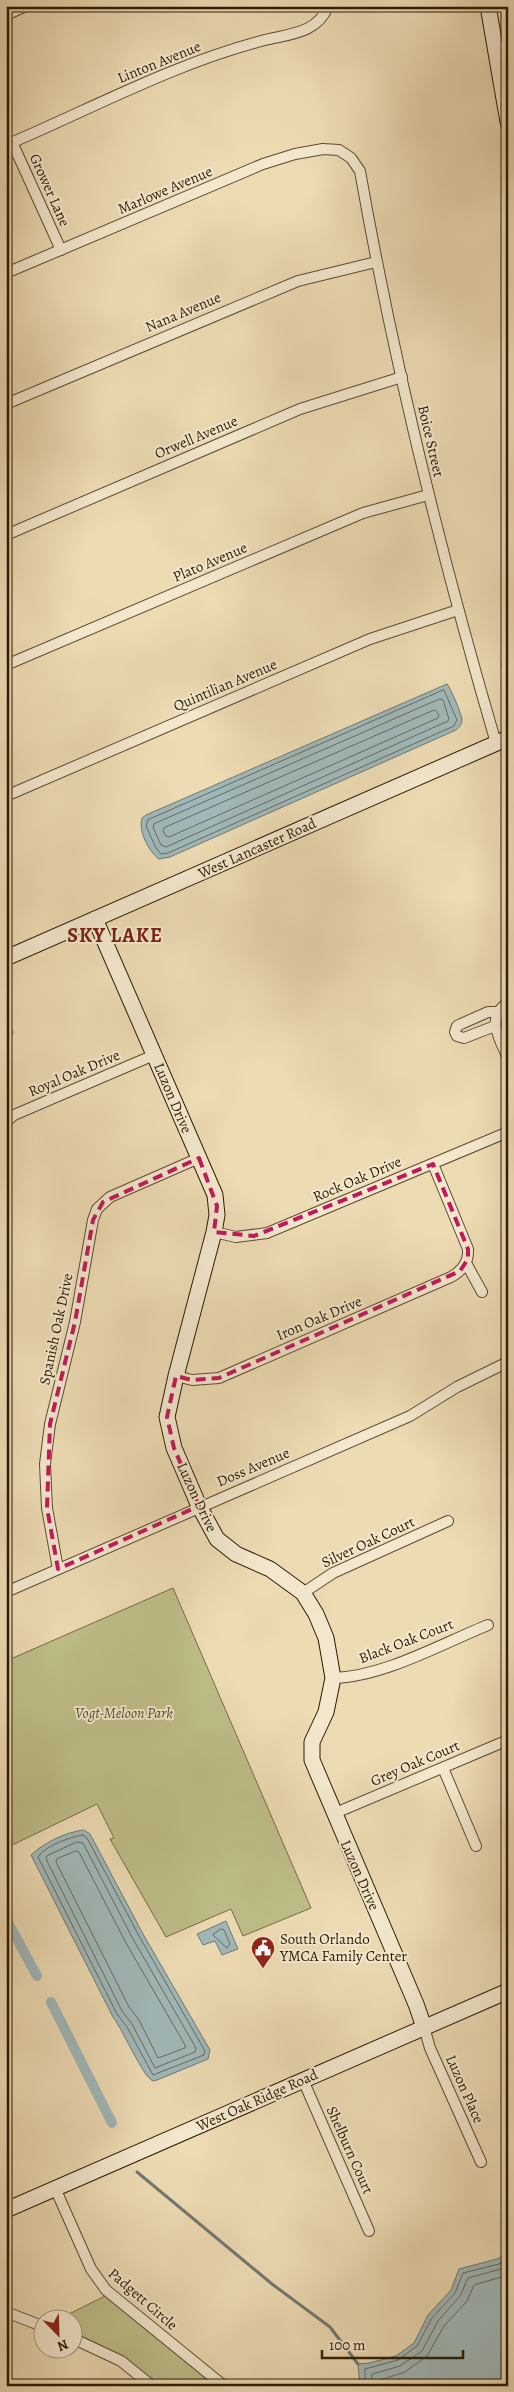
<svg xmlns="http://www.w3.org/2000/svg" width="514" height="2392" viewBox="0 0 514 2392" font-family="Alegreya,serif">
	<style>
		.green { fill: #bebe89; stroke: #746c46 }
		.water { fill: #a0b8b9; stroke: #717970 }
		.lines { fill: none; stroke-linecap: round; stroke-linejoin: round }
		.shore { stroke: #666a5e; stroke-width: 1 }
		.stream { stroke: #717970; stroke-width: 3 }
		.canal { stroke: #a0b8b9; stroke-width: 10 }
		.street-casing { stroke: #5c4b2e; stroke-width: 12 }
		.secondary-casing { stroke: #2b1b02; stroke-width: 17 }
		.street { stroke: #f3e8ce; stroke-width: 10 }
		.secondary { stroke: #f3e8ce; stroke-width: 15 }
		.marked { fill: none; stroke: #c2185b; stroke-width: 4; stroke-dasharray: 10 6; stroke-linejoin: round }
		.labels { text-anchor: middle; stroke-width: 4; stroke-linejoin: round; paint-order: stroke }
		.street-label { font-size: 15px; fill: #2b1b02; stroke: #f3e8ce }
		.park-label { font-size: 15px; font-style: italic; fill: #574c2a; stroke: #f3e8ce }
		.poi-label { font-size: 15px; fill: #2b1b02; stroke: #f3e8ce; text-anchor: start }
		.district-label { font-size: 20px; font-weight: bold; letter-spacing: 1px; fill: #7a1f14; stroke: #f3e8ce }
	</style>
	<rect width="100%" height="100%" fill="#eddbb4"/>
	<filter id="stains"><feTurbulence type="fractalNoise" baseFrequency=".004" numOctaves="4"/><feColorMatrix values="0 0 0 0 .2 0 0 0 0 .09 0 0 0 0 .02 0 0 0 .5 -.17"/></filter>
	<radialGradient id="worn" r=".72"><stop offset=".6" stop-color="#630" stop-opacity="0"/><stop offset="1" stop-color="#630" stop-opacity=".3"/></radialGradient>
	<g class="green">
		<polygon points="173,1588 311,1908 243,1936 231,1909 166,1937 110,1839 114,1838 97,1804 6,1848 6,1661"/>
		<polygon points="105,2296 215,2386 158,2386 122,2357 73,2332 72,2320 57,2320"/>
	</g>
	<g class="water">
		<path d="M508 654V682C502 673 498 660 508 654Z"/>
		<path d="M447 684C451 689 461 713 462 719 462 724 460 727 456 730L170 857 159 859C149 852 138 831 142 818L146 815Z"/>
		<polygon points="6,1018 13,1032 12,1037 6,1041"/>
		<path d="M84 1830 90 1834 143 1934 210 2050 208 2059 157 2080 153 2081C143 2077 123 2030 113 2017L31 1855C45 1842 66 1832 84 1830Z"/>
		<polygon points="226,1921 238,1949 222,1955 215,1941 203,1945 197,1934"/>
		<polygon points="508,2254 508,2386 360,2386 358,2364 369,2363 396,2356 414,2343 428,2315 451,2290 459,2269 497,2259"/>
	</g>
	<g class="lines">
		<g class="shore">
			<polygon points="444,690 457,720 454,726 168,853 161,854 156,848 146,826 148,820"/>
			<polygon points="440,699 443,700 449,719 448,721 166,847 161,845 153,827 154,824"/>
			<polygon points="435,710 439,715 438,718 169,837 166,836 163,831 164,828"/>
			<path d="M83 1835 87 1838 139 1936 205 2051 204 2055 153 2075 127 2027 117 2014 38 1857C45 1846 70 1837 83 1835Z"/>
			<polygon points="77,1842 83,1843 133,1939 196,2048 195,2052 155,2068 132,2024 122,2011 46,1859 47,1856"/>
			<polygon points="76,1851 79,1852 126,1943 185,2045 185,2048 158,2058 139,2020 129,2007 56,1862 57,1859"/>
			<polygon points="221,1929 224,1930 230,1944 227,1948 213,1935"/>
			<polyline points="365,2386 365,2369 398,2360 417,2346 432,2318 455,2293 463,2273 499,2264 508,2260"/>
			<polyline points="371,2386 372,2374 400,2366 422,2351 438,2321 460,2296 468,2278 508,2267"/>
			<polyline points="379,2386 380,2380 405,2372 427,2356 444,2326 467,2301 474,2285 508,2275"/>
		</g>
		<polyline class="stream" points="137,2172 272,2284 330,2327 358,2364"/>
		<g class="canal">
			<polyline points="6,1919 37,1976"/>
			<polyline points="51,2002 112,2123"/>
		</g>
		<g class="street-casing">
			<g id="street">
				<polyline points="6,15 26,6"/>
				<polyline points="12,142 61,250"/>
				<path d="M6 145C91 109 175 63 265 40 290 34 318 33 328 6"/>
				<path d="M6 273 263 164 295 154 323 149 339 150 351 158 360 171C394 364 441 555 496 743"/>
				<polyline points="6,404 298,281 376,262"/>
				<polyline points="6,535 300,409 402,377"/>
				<polyline points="6,665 363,513 428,495"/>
				<polyline points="6,796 370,639 458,610"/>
				<path d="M508 1003C485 1017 500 1040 508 1058"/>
				<polyline points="495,1026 464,1038 457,1036 455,1032 457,1026 461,1024 488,1012 498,1012"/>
				<polyline points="6,1122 14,1115 154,1055"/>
				<polyline points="214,1232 236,1237 267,1233 508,1132"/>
				<polyline points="466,1263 482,1292"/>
				<path d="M176 1376 192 1380 219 1378 451 1277C462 1271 469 1262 468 1249L433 1164"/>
				<polyline points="58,1569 47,1508 45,1464 50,1424 75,1322 93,1220 97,1209 110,1197 199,1158"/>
				<polyline points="6,1592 410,1416 457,1387 508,1362"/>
				<polyline points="303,1593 333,1573 448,1521"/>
				<path d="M333 1678C383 1677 441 1644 488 1625"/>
				<polyline points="443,1768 476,1846"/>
				<polyline points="333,1814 508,1740"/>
				<polyline points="424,2027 430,2048 481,2162"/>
				<polyline points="303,2080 369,2231"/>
				<polyline points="55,2188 91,2269 106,2290 224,2386"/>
				<polyline points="6,2312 42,2326"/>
				<polyline points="72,2338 121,2361 152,2386"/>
			</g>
		</g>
		<g class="secondary-casing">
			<g id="secondary">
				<polyline points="488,6 508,122"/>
				<polyline points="95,919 215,1195 217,1215 214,1232 176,1376 167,1417 174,1448 199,1506 217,1539 236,1554 270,1569 303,1593 316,1614 326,1638 333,1678 326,1712 312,1742 312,1760 416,2004 424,2027"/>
				<polyline points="6,958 508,738"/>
				<polyline points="6,2210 508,1991"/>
			</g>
		</g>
		<use href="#street" class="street"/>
		<use href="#secondary" class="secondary"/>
	</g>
	<path class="marked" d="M199 1158 217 1206 214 1232 254 1236 433 1164 468 1249V1259L460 1271 219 1378 192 1380 176 1376 167 1417 174 1448 199 1506 58 1569 47 1508 50 1424 75 1322 93 1220 103 1202Z"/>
	<defs>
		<g id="civic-pin" transform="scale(1.25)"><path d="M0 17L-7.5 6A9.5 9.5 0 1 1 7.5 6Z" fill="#8f2418" stroke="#f3e8ce"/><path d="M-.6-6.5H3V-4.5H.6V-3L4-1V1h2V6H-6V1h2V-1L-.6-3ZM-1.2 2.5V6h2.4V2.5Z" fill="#fff"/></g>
	</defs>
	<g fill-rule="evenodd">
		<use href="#civic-pin" x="263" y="1948"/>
	</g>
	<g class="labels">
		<g class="street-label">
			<text transform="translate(159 62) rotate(-22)" y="5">Linton Avenue</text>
			<text transform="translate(50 190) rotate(66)" y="5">Grower Lane</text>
			<text transform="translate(165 190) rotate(-23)" y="5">Marlowe Avenue</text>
			<text transform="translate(183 312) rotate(-23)" y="5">Nana Avenue</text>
			<text transform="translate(196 437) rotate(-23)" y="5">Orwell Avenue</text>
			<text transform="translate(431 441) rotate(77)" y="5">Boice Street</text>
			<text transform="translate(210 562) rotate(-23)" y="5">Plato Avenue</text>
			<text transform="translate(225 685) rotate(-23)" y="5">Quintilian Avenue</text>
			<text transform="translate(257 848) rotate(-24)" y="5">West Lancaster Road</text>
			<text transform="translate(74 1073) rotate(-23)" y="5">Royal Oak Drive</text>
			<text transform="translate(173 1098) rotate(67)" y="5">Luzon Drive</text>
			<text transform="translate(357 1179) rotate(-23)" y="5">Rock Oak Drive</text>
			<text transform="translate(319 1318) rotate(-23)" y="5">Iron Oak Drive</text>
			<text transform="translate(56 1329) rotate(-78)" y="5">Spanish Oak Drive</text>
			<text transform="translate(253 1467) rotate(-23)" y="5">Doss Avenue</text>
			<text transform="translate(197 1497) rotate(65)" y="5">Luzon Drive</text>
			<text transform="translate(368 1542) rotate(-25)" y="5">Silver Oak Court</text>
			<text transform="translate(406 1641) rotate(-21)" y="5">Black Oak Court</text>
			<text transform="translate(415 1763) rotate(-23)" y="5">Grey Oak Court</text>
			<text transform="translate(360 1875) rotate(66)" y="5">Luzon Drive</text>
			<text transform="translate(465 2089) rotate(66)" y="5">Luzon Place</text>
			<text transform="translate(257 2100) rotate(-24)" y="5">West Oak Ridge Road</text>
			<text transform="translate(350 2150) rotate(66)" y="5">Shelburn Court</text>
			<text transform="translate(143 2299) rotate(41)" y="5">Padgett Circle</text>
		</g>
		<g class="park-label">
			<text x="124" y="1718">Vogt-Meloon Park</text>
		</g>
		<g class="poi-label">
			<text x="280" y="1944">South Orlando<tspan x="280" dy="17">YMCA Family Center</tspan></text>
		</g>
		<g class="district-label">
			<text x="115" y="942">SKY LAKE</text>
		</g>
	</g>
	<rect width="514" height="2392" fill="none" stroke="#eddbb4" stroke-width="25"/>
	<rect x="8" y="8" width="499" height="2377" fill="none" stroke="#2b1b02" stroke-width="2.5"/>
	<rect x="12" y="12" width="489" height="2367" fill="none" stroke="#2b1b02"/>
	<g transform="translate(58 2334) rotate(157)"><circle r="24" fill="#f3e8ce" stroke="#a3967c"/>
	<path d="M0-4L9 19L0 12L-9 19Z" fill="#8f2418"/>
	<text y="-8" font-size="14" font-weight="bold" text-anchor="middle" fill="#2b1b02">N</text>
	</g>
	<path d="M322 2350v8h141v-8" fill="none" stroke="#2b1b02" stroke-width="2.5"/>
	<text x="329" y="2350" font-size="15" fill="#2b1b02" stroke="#f3e8ce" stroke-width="4" paint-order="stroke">100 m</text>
	<rect width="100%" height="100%" filter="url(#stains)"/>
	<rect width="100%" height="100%" fill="url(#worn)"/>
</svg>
